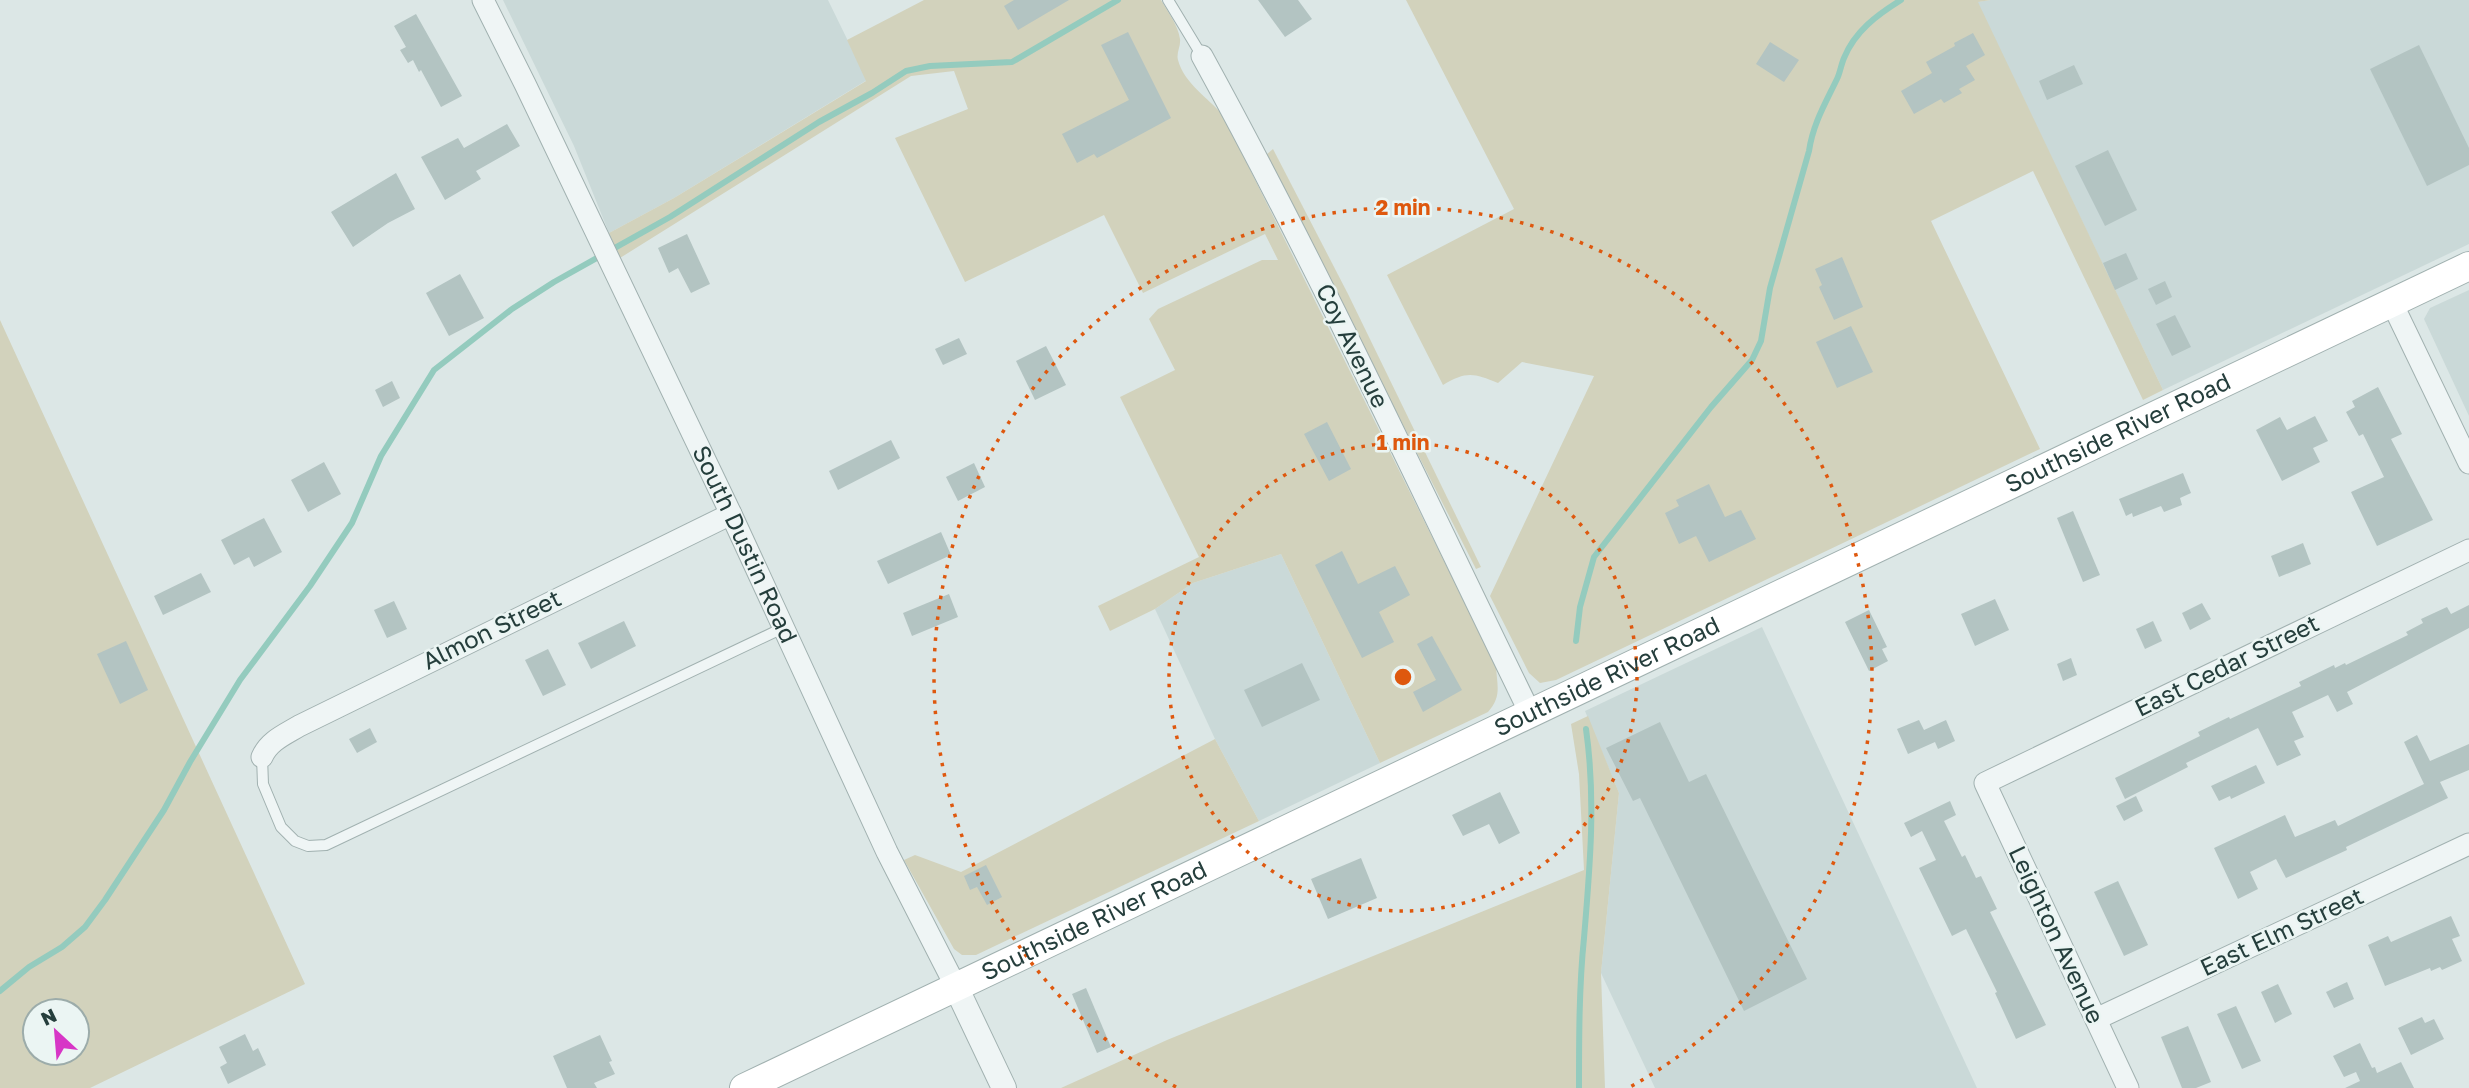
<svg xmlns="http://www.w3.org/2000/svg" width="2469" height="1088" viewBox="0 0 2469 1088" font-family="'Golos Text',sans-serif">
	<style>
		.built { fill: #cad9d8 }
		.green { fill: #d2d2bc; fill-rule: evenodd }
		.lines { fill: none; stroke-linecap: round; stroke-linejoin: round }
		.stream { stroke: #94cbbe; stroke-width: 6 }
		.building { fill: #b3c4c2 }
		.service-casing { stroke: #a1b1b0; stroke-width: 12 }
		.minor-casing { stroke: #a1b1b0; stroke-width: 23 }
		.tertiary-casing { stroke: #a1b1b0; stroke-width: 26 }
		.secondary-casing { stroke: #a1b1b0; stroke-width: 30 }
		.service { stroke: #eff5f5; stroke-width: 10 }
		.minor { stroke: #eff5f5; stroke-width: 21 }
		.tertiary { stroke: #eff5f5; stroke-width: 24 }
		.secondary { stroke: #fff; stroke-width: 28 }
		.ring { fill: none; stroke: #de580e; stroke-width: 3.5; stroke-dasharray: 3.5 7 }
		.labels { text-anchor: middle; stroke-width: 5; stroke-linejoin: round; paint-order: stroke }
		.street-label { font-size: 24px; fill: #253e3c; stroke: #ebf5f3 }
		.centre { fill: #de580e; stroke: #ebf5f3; stroke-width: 3.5 }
		.ring-label { font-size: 21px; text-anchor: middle; font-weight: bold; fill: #de580e; stroke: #ebf5f3; stroke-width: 5; stroke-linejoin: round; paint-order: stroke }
	</style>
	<rect width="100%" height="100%" fill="#dce7e6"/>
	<g class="built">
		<polygon points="503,0 828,0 867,80 674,198 609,233 574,146"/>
		<polygon points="1991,0 2469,0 2469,244 2163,390 1977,2"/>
		<polygon points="2469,290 2469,416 2424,319 2430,308"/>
		<polygon points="1281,554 1380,763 1259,821 1215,739 1155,609 1193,583"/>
		<polygon points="1762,627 1977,1088 1655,1088 1601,973 1619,793 1585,711"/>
	</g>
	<g class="green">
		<path d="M924 0H1161C1168 12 1178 25 1180 39 1181 46 1176 53 1178 60 1184 83 1208 98 1223 115L1496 666C1497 686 1502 696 1488 712L1380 763 1281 554 1193 583 1155 609 1110 631 1098 606 1199 557 1120 397 1175 370 1149 319 1158 309 1262 260H1278L1265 234 1143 293 1104 215 965 282 895 138 968 109 954 71 911 76 620 258 609 233 674 198 866 81 847 40Z"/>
		<path d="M1406 0H1991L1978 2 2163 390 2143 400 2033 171 1931 221 2040 449 1556 680 1540 683 1529 673 1490 596 1594 376 1522 362 1498 383C1474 373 1466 371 1443 385L1387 275 1514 209Z"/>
		<polygon points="1273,149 1348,294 1481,567 1476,569 1266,155"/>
		<path d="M0 320 305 984 90 1088H0ZM35 1011H77V1053H35Z"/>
		<polygon points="1588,716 1619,793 1601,973 1605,1088 1061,1088 1167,1040 1584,870 1579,774 1571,724"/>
		<polygon points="1215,739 1259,821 976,955 962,955 954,949 904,860 915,855 961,872"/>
	</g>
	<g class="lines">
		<g class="stream">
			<path d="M1576 641 1580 607 1594 557 1711 407 1752 360 1761 341 1770 288 1809 151C1813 124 1825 104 1837 79 1840 73 1841 65 1844 58 1855 31 1877 15 1901 0"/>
			<polyline points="0,991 29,967 62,947 85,927 105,900 164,810 190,762 240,680 310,586 352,523 381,456 434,370 512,309 554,282 670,217 819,122 872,93 906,71 930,66 1012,62 1118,0"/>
			<path d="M1579 1088C1579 1038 1579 987 1584 938 1590 867 1596 799 1586 729"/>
		</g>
	</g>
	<g class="building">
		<polygon points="1014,0 1069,0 1018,30 1004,6"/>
		<polygon points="1258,0 1298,0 1312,19 1285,37"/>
		<polygon points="416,14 462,96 441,107 421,70 419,72 413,60 408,63 400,50 406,47 394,26"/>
		<polygon points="1128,32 1171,118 1097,158 1094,154 1077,163 1062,134 1129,100 1101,45"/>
		<polygon points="1973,33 1985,55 1966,66 1975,80 1959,89 1962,93 1944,103 1941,99 1914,114 1901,91 1932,73 1926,62 1955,46 1954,43"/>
		<polygon points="1770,42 1799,60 1784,82 1756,64"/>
		<polygon points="2419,45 2469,148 2469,165 2427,186 2370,69"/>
		<polygon points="2074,65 2083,84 2047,100 2039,81"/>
		<polygon points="507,124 520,146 476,171 481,179 445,200 421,157 458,138 464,148"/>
		<polygon points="2108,150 2137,210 2105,226 2075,166"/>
		<polygon points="396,173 415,209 388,223 353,247 331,212"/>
		<polygon points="687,234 710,284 691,293 678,268 669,273 658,248"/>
		<polygon points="2126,253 2138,279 2115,290 2103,263"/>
		<polygon points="1842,257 1863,307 1834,320 1819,287 1822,285 1815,269"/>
		<polygon points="460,274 484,318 449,336 426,293"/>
		<polygon points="2165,281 2172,297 2156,305 2148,289"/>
		<polygon points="2175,315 2191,347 2172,356 2156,324"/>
		<polygon points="1851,326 1873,372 1837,388 1816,342"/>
		<polygon points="959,338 967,354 943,365 935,349"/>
		<polygon points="1046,346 1066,385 1035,400 1016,361"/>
		<polygon points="392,381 400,398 383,407 375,390"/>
		<polygon points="2378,387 2402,434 2391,439 2433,520 2377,546 2351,492 2384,477 2363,434 2359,436 2346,412 2355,407 2352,401"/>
		<polygon points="2315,416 2328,441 2313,448 2320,462 2282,481 2256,430 2280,417 2287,430"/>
		<polygon points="1327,422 1351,469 1329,481 1304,434"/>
		<polygon points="891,440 900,458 838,490 829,471"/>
		<polygon points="324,462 341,494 308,512 291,480"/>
		<polygon points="974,463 985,487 958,501 946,477"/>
		<polygon points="2183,473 2191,493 2180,498 2182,505 2164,512 2161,506 2133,517 2132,513 2126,516 2119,499"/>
		<polygon points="1709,484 1725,517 1741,510 1756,539 1709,562 1696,536 1679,544 1665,513 1679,506 1676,500"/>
		<polygon points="2073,511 2100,575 2083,582 2057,518"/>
		<polygon points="264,518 282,552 254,567 249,557 234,565 221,540"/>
		<polygon points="941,532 951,555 888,584 877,561"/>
		<polygon points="2303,543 2311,564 2279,577 2271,556"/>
		<polygon points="1342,551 1358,584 1395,566 1410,595 1379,612 1394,642 1362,658 1315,565"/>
		<polygon points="201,573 211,592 163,615 154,596"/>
		<polygon points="949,594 958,617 912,636 903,613"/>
		<polygon points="1995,599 2009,630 1975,646 1961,614"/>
		<polygon points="394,601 407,629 387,638 374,610"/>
		<polygon points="2202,603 2211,619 2190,630 2182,613"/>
		<polygon points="2469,605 2469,628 2347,692 2353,704 2337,712 2328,695 2292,712 2304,737 2294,741 2301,755 2277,766 2258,728 2186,763 2188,767 2125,799 2115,778 2200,736 2198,732 2229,717 2230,719 2301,686 2299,682 2334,665 2335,668 2345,663 2346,665 2408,635 2406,632 2423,623 2421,619 2447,607 2451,614"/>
		<polygon points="1869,610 1887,647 1882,649 1888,661 1869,671 1845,622"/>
		<polygon points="624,621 636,646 591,669 578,643"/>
		<polygon points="2153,621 2162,641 2145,649 2136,629"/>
		<polygon points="1432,636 1462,690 1423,712 1413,692 1436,680 1417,644"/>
		<polygon points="126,641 148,690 120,704 97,654"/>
		<polygon points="548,649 566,685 543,696 525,660"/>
		<polygon points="2071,658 2077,675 2063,681 2057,664"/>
		<polygon points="1302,663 1320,700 1262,727 1244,690"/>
		<polygon points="1919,720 1924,730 1946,720 1955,741 1938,749 1935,742 1908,754 1897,729"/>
		<polygon points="1660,722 1689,782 1706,774 1807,979 1744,1011 1640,798 1633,801 1606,748"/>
		<polygon points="370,728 377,742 357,753 349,739"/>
		<polygon points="2417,735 2430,761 2469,744 2469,770 2440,782 2448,798 2346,847 2347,850 2286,878 2276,859 2250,872 2258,889 2238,899 2214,848 2285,815 2295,837 2335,820 2338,826 2424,784 2404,742"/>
		<polygon points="2256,765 2265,783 2231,799 2230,796 2219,801 2211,786"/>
		<polygon points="1500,792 1520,833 1499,844 1489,824 1463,836 1452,815"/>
		<polygon points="2136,796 2143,811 2124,821 2116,806"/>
		<polygon points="1950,801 1956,815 1944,821 1962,857 1965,855 1976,878 1981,876 1997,909 1990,912 2046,1025 2016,1039 1995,993 1997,992 1966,929 1952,936 1919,868 1936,860 1922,831 1911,837 1904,823"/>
		<polygon points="1361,858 1377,898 1328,919 1311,879"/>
		<polygon points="986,865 1002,897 987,905 977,887 970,890 964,876"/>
		<polygon points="2118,881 2148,945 2124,956 2094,892"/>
		<polygon points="2451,916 2460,936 2452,939 2462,961 2442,970 2440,967 2431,971 2430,968 2385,986 2368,945 2388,936 2391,942"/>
		<polygon points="2347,982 2354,999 2334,1008 2326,992"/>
		<polygon points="2278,984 2292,1014 2275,1023 2261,992"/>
		<polygon points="1086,988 1111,1047 1097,1053 1072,994"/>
		<polygon points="2236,1006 2261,1061 2242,1069 2217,1014"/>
		<polygon points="2422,1017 2425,1023 2434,1019 2444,1039 2411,1055 2398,1028"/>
		<polygon points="2188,1026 2211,1082 2196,1088 2182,1088 2161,1037"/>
		<polygon points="245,1034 253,1051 258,1048 266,1065 228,1084 220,1067 227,1063 219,1047"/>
		<polygon points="600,1035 612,1061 609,1062 615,1074 594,1083 597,1088 567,1088 553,1056"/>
		<polygon points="2360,1043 2372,1068 2375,1067 2377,1073 2401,1062 2414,1088 2345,1088 2360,1081 2356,1072 2344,1077 2333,1056"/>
	</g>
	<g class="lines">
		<g class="service-casing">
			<g id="service">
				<polyline points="1168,0 1202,56"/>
				<polyline points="262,757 263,784 281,827 295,841 308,846 326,845 785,627"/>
			</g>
		</g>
		<g class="minor-casing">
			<g id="minor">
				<path id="s1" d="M483 0 525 84 731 514 887 852 956 987"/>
				<path d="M1202 56C1320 271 1423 494 1531 715"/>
				<polyline points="2392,303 2469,463"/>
				<path d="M262 757C269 741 284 735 299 726L731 514"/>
				<polyline points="2096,1019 2469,844"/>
				<polyline points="2128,1088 1985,783 2469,550"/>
			</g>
		</g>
		<g class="tertiary-casing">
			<polyline id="tertiary" points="956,987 1004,1088"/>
		</g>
		<g class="secondary-casing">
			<g id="secondary">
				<path id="s2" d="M744 1088 2469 266"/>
			</g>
		</g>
		<use href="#service" class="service"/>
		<use href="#minor" class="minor"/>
		<use href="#tertiary" class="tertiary"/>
		<use href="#secondary" class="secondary"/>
	</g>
	<g class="ring">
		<circle cx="1403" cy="677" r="234"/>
		<path d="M1176 1087A469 469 0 1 1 1630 1087"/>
	</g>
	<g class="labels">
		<g class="street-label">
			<text transform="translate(1352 346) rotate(64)" y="8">Coy Avenue</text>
			<text dy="8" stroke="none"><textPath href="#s2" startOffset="1522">Southside River Road</textPath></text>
			<text dy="8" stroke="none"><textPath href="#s1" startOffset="604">South Dustin Road</textPath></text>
			<text transform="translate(492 630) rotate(-26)" y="8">Almon Street</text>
			<text transform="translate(2227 666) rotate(-26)" y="8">East Cedar Street</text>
			<text dy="8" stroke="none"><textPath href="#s2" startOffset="956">Southside River Road</textPath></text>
			<text dy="8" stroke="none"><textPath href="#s2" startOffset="388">Southside River Road</textPath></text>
			<text transform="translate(2282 932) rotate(-25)" y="8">East Elm Street</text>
			<text transform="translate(2056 935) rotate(65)" y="8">Leighton Avenue</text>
		</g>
	</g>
	<circle cx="1403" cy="677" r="10" class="centre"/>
	<g class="ring-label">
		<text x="1403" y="215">2 min</text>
		<text x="1403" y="450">1 min</text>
	</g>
	<g transform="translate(56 1032) rotate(334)"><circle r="33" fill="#ebf5f3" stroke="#9cacaa" stroke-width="2"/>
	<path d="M0-5L12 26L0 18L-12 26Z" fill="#d736c6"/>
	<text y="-10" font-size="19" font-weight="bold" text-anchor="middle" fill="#253e3c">N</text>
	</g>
</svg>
